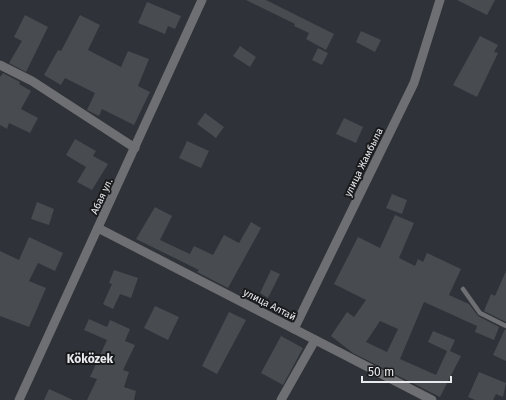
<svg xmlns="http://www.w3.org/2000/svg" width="506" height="400" viewBox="0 0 506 400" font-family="'Fira Sans',sans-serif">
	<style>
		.building { fill: #484b50; fill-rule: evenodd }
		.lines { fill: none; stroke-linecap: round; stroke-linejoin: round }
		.lane { stroke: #6e6f72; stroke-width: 4.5 }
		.street { stroke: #6e6f72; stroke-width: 9 }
		.labels { text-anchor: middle; stroke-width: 4; stroke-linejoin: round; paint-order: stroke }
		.street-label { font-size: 10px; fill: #e8eaee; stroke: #191a1c }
		.quarter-label { font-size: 12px; font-weight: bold; fill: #e8eaee; stroke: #191a1c }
	</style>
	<rect width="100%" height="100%" fill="#2f3238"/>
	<g class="building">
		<polygon points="246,0 266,0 334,34 326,50 306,39 309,33 294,26 295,24"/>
		<polygon points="457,0 495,0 487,15"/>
		<polygon points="147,2 181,16 175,29 168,26 165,34 138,23"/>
		<polygon points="25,15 48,27 26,72 9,63 22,41 14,37"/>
		<polygon points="80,15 100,25 88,50 121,67 128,51 149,59 138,86 150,92 134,125 102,109 99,116 87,110 95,93 65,78 61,85 44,75 58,50 61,51"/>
		<polygon points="361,31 381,40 375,52 356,42"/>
		<polygon points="480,36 498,45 494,52 498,53 477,97 453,85"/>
		<polygon points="240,46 256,57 250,67 233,56"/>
		<polygon points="318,48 328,53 322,65 312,60"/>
		<polygon points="3,73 20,82 19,84 31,91 21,109 38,118 30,133 9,123 7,129 0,125 0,77"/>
		<polygon points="205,113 224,127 216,138 197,124"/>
		<polygon points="344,118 363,127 356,143 336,134"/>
		<polygon points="75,139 96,151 93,156 108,164 92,190 77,182 86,167 66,155"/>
		<polygon points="187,141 209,151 201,168 179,158"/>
		<polygon points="392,194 407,200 402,214 386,208"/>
		<polygon points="37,202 54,209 49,225 31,219"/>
		<polygon points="155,207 172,216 160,240 190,254 194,246 213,255 224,235 239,243 251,222 261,228 228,288 197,272 199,270 136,239"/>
		<path d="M395 215 414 223 399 258 415 266 418 259 423 262 427 253 461 269 449 295 469 304 478 316 499 327 494 340 475 332 477 326 424 302 400 359 436 375 447 351 428 342 433 331 455 340 450 351 461 356 440 397 353 353 331 336 347 312 354 317 366 300 334 284 358 237 380 248ZM380 321 398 329 387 352 366 342Z"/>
		<polygon points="29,237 63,253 55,271 38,263 29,281 46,288 29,327 0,316 0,251 19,260"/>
		<polygon points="114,270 138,278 131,298 120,294 113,309 103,304 112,284 109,283"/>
		<polygon points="271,270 280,274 268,298 260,293"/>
		<polygon points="506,271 506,322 484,311 491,294 495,296"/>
		<polygon points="155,306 179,317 168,340 144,328"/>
		<polygon points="229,312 246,320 217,374 202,366"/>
		<polygon points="89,319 107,327 110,320 130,329 125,341 135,345 123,370 129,372 124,387 136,391 134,400 87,400 97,379 90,377 107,340 84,330"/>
		<polygon points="505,329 506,330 506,361 493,355"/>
		<polygon points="281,336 303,348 283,385 261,373"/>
		<polygon points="479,372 506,383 503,397 496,394 493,400 475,400 468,397"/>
		<polygon points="49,389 73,400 44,400"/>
	</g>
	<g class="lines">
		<polyline class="lane" points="463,289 480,313 506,326"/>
		<g class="street">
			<polyline points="0,65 32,81 135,148"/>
			<polyline points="98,228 432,400"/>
			<polyline points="294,329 414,83 440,0"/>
			<polyline points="19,400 202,0"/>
			<polyline points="281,400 315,340"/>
		</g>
	</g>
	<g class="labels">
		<g class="street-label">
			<text transform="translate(363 162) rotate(-64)" y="4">улица Жамбыла</text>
			<text transform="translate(101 196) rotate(-65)" y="4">Абая ул.</text>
			<text transform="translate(270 304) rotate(27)" y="4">улица Алтай</text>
		</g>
		<g class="quarter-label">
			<text x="90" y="363">Köközek</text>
		</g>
	</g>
	<path d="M362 376v6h89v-6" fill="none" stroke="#e8eaee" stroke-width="2"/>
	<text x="368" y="376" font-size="12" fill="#e8eaee" stroke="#191a1c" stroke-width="3" paint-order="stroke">50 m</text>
</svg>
